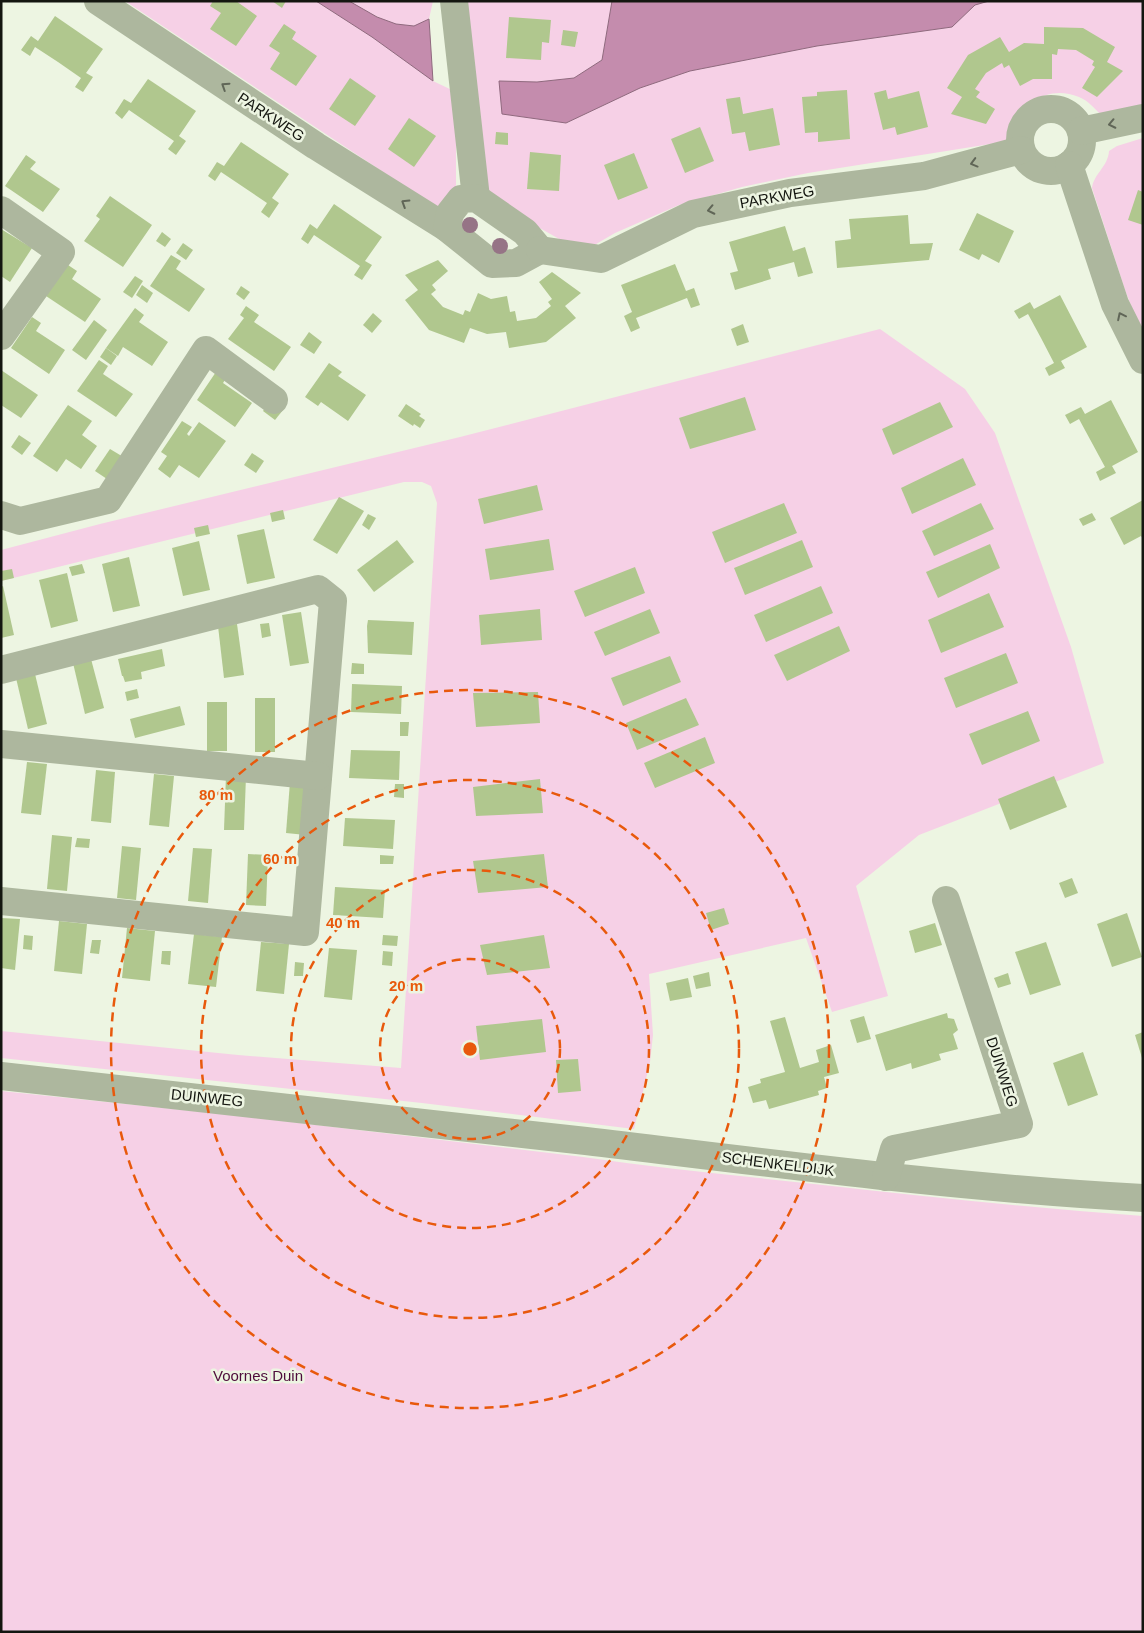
<svg xmlns="http://www.w3.org/2000/svg" width="1144" height="1633" viewBox="0 0 1144 1633" font-family="Arial,sans-serif">
	<style>
		.green { fill: #f6d0e6 }
		.water { fill: #c48cad; stroke: #8f697e }
		.building { fill: #b0c78e }
		.lines { fill: none; stroke-linecap: round; stroke-linejoin: round }
		.minor { stroke: #adb79e; stroke-width: 28 }
		.tree { fill: #967486 }
		.oneway { stroke: #606657 }
		.ring { fill: none; stroke: #e8590c; stroke-width: 2.5; stroke-dasharray: 9 6 }
		.labels { text-anchor: middle; stroke-width: 5; stroke-linejoin: round; paint-order: stroke }
		.street-label { font-size: 15px; fill: #141610; stroke: #edf5e2 }
		.park-label { font-size: 15px; fill: #4e0b3b; stroke: #edf5e2 }
		.centre { fill: #e8590c; stroke: #edf5e2; stroke-width: 2.5 }
		.ring-label { font-size: 15px; text-anchor: middle; font-weight: bold; fill: #e8590c; stroke: #edf5e2; stroke-width: 5; stroke-linejoin: round; paint-order: stroke }
	</style>
	<rect width="100%" height="100%" fill="#edf5e2"/>
	<g class="green">
		<polygon points="125,1 316,1 372,37 433,81 456,92 456,196 442,211"/>
		<path d="M349 1H433L429 19C425 21 419 25 415 26 397 30 364 10 349 1Z"/>
		<path d="M466 1H612L602 60 574 78 537 82 499 81 566 123 640 88 690 71 817 46 952 27 975 5 989 1H1143V115L1103 117C1096 110 1089 101 1079 97 1046 84 1020 105 1012 137L1003 142 808 173 742 187 679 205 615 233 591 247 568 244 476 192Z"/>
		<path d="M1143 138V336L1125 290 1092 188C1094 173 1108 167 1109 151L1117 146Z"/>
		<polygon points="880,329 965,389 995,433 1071,647 1104,763 919,835 856,886 888,996 832,1012 806,938 649,974 653,1035 650,1062 634,1129 422,1103 1,1058 1,1031 238,1055 401,1068 437,503 431,486 422,482 404,482 1,581 1,550 100,524 460,437"/>
		<path d="M1 1091 250 1117 583 1157C663 1169 743 1176 823 1185 930 1197 1036 1208 1143 1216V1632H1Z"/>
	</g>
	<g class="water">
		<polygon points="316,1 349,1 377,17 396,24 414,26 429,19 433,81 372,37"/>
		<polygon points="612,1 989,1 975,5 952,27 817,46 690,71 640,88 566,123 502,114 499,81 537,82 574,78 602,60"/>
	</g>
	<g class="building">
		<polygon points="213,1 236,1 257,16 236,46 210,29 221,13 210,6"/>
		<polygon points="272,1 286,1 282,8"/>
		<polygon points="55,16 103,49 86,73 93,77 83,92 75,87 81,78 58,62 35,47 30,56 21,50 31,36 38,41"/>
		<polygon points="509,17 551,20 549,43 542,42 541,60 506,58"/>
		<polygon points="284,24 296,32 292,39 317,56 296,86 270,69 280,53 269,46"/>
		<polygon points="1044,27 1083,28 1115,47 1107,62 1123,71 1097,97 1082,88 1095,67 1092,65 1094,61 1076,50 1058,49 1057,55 1052,54 1052,79 1033,79 1020,86 1009,65 1004,68 1002,63 986,73 975,89 980,92 976,97 995,109 986,124 951,114 962,97 947,88 968,55 1000,37 1009,52 1024,43 1044,44"/>
		<polygon points="563,30 578,32 575,47 561,45"/>
		<polygon points="350,78 376,96 355,126 329,109"/>
		<polygon points="148,79 196,111 179,136 186,141 176,155 168,149 174,141 129,110 122,119 115,113 124,99 131,103"/>
		<polygon points="847,90 850,139 818,142 818,132 805,133 802,97 817,96 817,92"/>
		<polygon points="886,90 888,99 919,91 928,127 897,135 895,127 883,130 874,93"/>
		<polygon points="740,97 743,114 773,108 780,145 749,151 745,132 732,134 726,99"/>
		<polygon points="409,118 436,136 414,167 388,149"/>
		<polygon points="700,127 714,161 685,173 671,139"/>
		<polygon points="496,132 508,133 508,145 495,144"/>
		<polygon points="241,142 289,174 272,198 279,203 269,218 261,212 267,203 221,172 215,181 208,176 217,162 224,166"/>
		<polygon points="530,152 561,155 559,191 527,189"/>
		<polygon points="634,153 648,188 618,200 604,165"/>
		<polygon points="26,155 36,162 30,169 60,189 43,212 5,186"/>
		<polygon points="1138,190 1143,192 1143,225 1128,220"/>
		<polygon points="110,196 152,225 123,267 84,241 100,219 96,216"/>
		<polygon points="334,204 382,237 365,261 372,265 362,280 354,275 360,266 314,235 308,244 301,239 310,224 317,229"/>
		<polygon points="977,213 1014,231 999,263 982,254 979,260 959,250"/>
		<polygon points="908,215 910,244 933,243 929,260 837,268 835,241 851,239 849,219"/>
		<polygon points="785,226 793,251 805,247 813,273 798,277 794,262 768,269 771,279 735,290 730,273 738,271 729,242"/>
		<polygon points="1,229 32,248 10,282 1,276"/>
		<polygon points="162,232 171,239 165,247 156,241"/>
		<polygon points="183,243 193,250 186,260 176,253"/>
		<polygon points="171,255 181,261 176,269 205,289 189,312 150,286"/>
		<polygon points="438,260 448,271 432,285 436,290 431,294 443,307 463,315 465,310 470,312 478,293 491,299 507,296 510,312 515,311 517,321 536,318 551,306 548,302 552,299 539,282 552,272 581,293 565,306 576,318 546,342 509,348 506,332 487,334 470,328 464,343 429,330 405,300 418,290 405,275"/>
		<polygon points="675,264 686,291 694,288 700,305 691,308 687,298 636,318 640,328 631,332 624,316 632,312 621,285"/>
		<polygon points="68,265 77,271 72,279 101,299 85,322 46,296"/>
		<polygon points="135,276 143,281 132,298 123,292"/>
		<polygon points="142,285 153,293 147,303 136,295"/>
		<polygon points="241,286 250,292 244,300 236,294"/>
		<polygon points="1060,295 1087,347 1061,361 1065,368 1049,376 1045,368 1054,363 1041,338 1028,314 1019,319 1014,311 1030,302 1034,309"/>
		<polygon points="246,306 259,315 254,322 291,347 274,371 228,339 244,318 240,315"/>
		<polygon points="135,308 144,315 139,322 168,342 152,366 123,347 118,356 106,348"/>
		<polygon points="373,313 382,321 372,333 363,325"/>
		<polygon points="32,317 41,323 36,331 65,350 49,374 11,348"/>
		<polygon points="94,320 107,330 86,360 72,350"/>
		<polygon points="743,324 749,342 737,346 731,329"/>
		<polygon points="309,332 322,342 314,354 300,345"/>
		<polygon points="106,348 117,356 111,365 100,357"/>
		<polygon points="99,360 108,366 103,374 133,394 116,417 77,391"/>
		<polygon points="329,363 342,372 338,376 366,395 348,421 321,402 318,406 305,397"/>
		<polygon points="218,369 228,375 223,383 252,403 235,427 197,400"/>
		<polygon points="1,370 38,395 21,418 1,405"/>
		<polygon points="745,397 756,430 690,449 679,418"/>
		<polygon points="1111,400 1138,452 1112,466 1116,473 1100,481 1096,472 1105,467 1079,419 1070,424 1065,415 1081,407 1085,414"/>
		<polygon points="270,401 283,410 275,420 263,411"/>
		<polygon points="940,402 953,427 893,455 882,429"/>
		<polygon points="406,404 421,414 419,416 425,420 420,428 414,424 413,426 398,416"/>
		<polygon points="68,405 92,421 82,435 97,446 81,469 66,459 57,472 33,456"/>
		<polygon points="182,421 192,427 187,434 189,436 199,422 226,441 199,478 179,465 170,478 158,469 167,456 161,452"/>
		<polygon points="19,435 31,443 22,455 11,447"/>
		<polygon points="110,449 125,458 110,481 95,471"/>
		<polygon points="252,453 264,461 256,473 244,465"/>
		<polygon points="963,458 976,485 912,514 901,488"/>
		<polygon points="537,485 543,510 484,524 478,499"/>
		<polygon points="339,497 364,511 337,554 313,540"/>
		<polygon points="1143,500 1143,539 1141,536 1124,545 1110,518"/>
		<polygon points="784,503 797,533 725,563 712,532"/>
		<polygon points="981,503 994,529 934,556 922,531"/>
		<polygon points="283,510 285,519 272,522 270,513"/>
		<polygon points="1092,513 1096,520 1083,526 1079,519"/>
		<polygon points="368,514 376,518 369,530 362,525"/>
		<polygon points="208,525 210,534 196,537 194,528"/>
		<polygon points="264,529 275,578 247,584 237,535"/>
		<polygon points="549,539 554,570 490,580 485,549"/>
		<polygon points="397,540 414,562 374,592 357,570"/>
		<polygon points="802,540 813,567 745,595 734,568"/>
		<polygon points="199,541 210,590 183,596 172,548"/>
		<polygon points="990,544 1000,568 938,598 926,572"/>
		<polygon points="129,557 140,606 113,612 102,564"/>
		<polygon points="82,564 85,573 72,576 69,567"/>
		<polygon points="635,567 645,593 585,617 574,591"/>
		<polygon points="12,569 14,578 1,581 1,571"/>
		<polygon points="67,573 78,621 51,628 39,580"/>
		<polygon points="3,586 14,635 1,638 1,587"/>
		<polygon points="821,586 833,613 766,642 754,615"/>
		<polygon points="989,593 1004,627 941,653 928,620"/>
		<polygon points="540,609 542,640 481,645 479,615"/>
		<polygon points="650,609 660,633 605,656 594,632"/>
		<polygon points="301,612 309,663 290,666 282,615"/>
		<polygon points="368,620 414,622 412,655 368,653 367,626"/>
		<polygon points="269,623 271,636 262,638 260,624"/>
		<polygon points="237,624 244,675 224,678 218,626"/>
		<polygon points="839,626 850,651 787,681 774,655"/>
		<polygon points="162,649 165,666 141,672 142,679 125,682 123,676 122,676 118,659"/>
		<polygon points="1006,653 1018,683 956,708 944,678"/>
		<polygon points="670,656 681,682 623,706 611,678"/>
		<polygon points="91,659 104,708 85,714 73,663"/>
		<polygon points="352,663 364,664 364,674 351,674"/>
		<polygon points="35,674 47,724 28,729 16,678"/>
		<polygon points="352,684 402,686 401,714 351,712"/>
		<polygon points="137,689 139,698 127,701 125,692"/>
		<polygon points="538,692 540,723 476,727 473,693"/>
		<rect x="255" y="698" width="20" height="54"/>
		<polygon points="686,698 699,725 637,750 626,723"/>
		<rect x="207" y="702" width="20" height="49"/>
		<polygon points="180,706 185,725 135,738 130,719"/>
		<polygon points="1028,711 1040,741 982,765 969,734"/>
		<polygon points="400,722 409,722 408,736 400,736"/>
		<polygon points="705,737 715,763 655,788 644,763"/>
		<polygon points="351,750 400,751 399,780 349,778"/>
		<polygon points="27,762 47,764 41,815 21,813"/>
		<polygon points="96,770 115,772 111,823 91,821"/>
		<polygon points="154,774 174,776 169,827 149,825"/>
		<polygon points="226,775 246,776 244,830 224,830"/>
		<polygon points="1054,776 1067,807 1010,830 998,799"/>
		<polygon points="540,779 543,813 476,816 473,787"/>
		<polygon points="290,782 310,783 306,835 286,833"/>
		<polygon points="395,784 404,784 404,798 394,797"/>
		<polygon points="345,818 395,820 393,849 343,846"/>
		<polygon points="52,835 72,837 67,891 47,889"/>
		<polygon points="77,838 90,839 89,848 75,847"/>
		<polygon points="122,846 141,848 136,900 117,898"/>
		<polygon points="193,848 212,849 208,903 188,901"/>
		<polygon points="248,854 268,855 266,906 246,905"/>
		<polygon points="544,854 548,887 478,893 473,861"/>
		<polygon points="380,855 394,856 393,864 380,864"/>
		<polygon points="1072,878 1078,893 1065,898 1059,883"/>
		<polygon points="335,887 385,890 383,918 333,915"/>
		<polygon points="724,908 729,924 711,930 706,913"/>
		<polygon points="1127,913 1142,957 1112,967 1097,924"/>
		<polygon points="1,918 20,919 15,970 1,968"/>
		<polygon points="59,921 87,924 82,974 54,971"/>
		<polygon points="935,923 942,945 915,953 909,931"/>
		<polygon points="127,928 155,931 150,981 122,978"/>
		<polygon points="194,934 222,937 216,987 188,984"/>
		<polygon points="24,935 33,936 32,950 23,949"/>
		<polygon points="383,935 398,936 397,946 382,945"/>
		<polygon points="544,935 550,968 487,975 480,945"/>
		<polygon points="92,940 101,940 99,954 90,953"/>
		<polygon points="261,942 289,944 284,994 256,991"/>
		<polygon points="1046,942 1061,985 1030,995 1015,952"/>
		<polygon points="329,948 357,950 352,1000 324,997"/>
		<polygon points="162,951 171,951 170,965 161,964"/>
		<polygon points="383,951 393,952 392,966 382,965"/>
		<polygon points="295,962 304,963 303,976 294,976"/>
		<polygon points="709,972 711,986 696,989 693,976"/>
		<polygon points="1008,973 1011,984 998,988 994,978"/>
		<polygon points="688,978 692,997 670,1001 666,983"/>
		<polygon points="947,1013 948,1018 954,1019 958,1030 953,1034 958,1049 939,1054 941,1060 912,1069 911,1063 886,1071 875,1035"/>
		<polygon points="864,1016 871,1039 857,1043 850,1020"/>
		<polygon points="785,1017 800,1068 819,1062 816,1050 831,1045 839,1073 824,1077 827,1088 818,1091 819,1095 769,1109 766,1100 753,1103 748,1087 761,1083 760,1079 785,1072 770,1021"/>
		<polygon points="542,1019 546,1052 480,1060 476,1026"/>
		<polygon points="1143,1032 1143,1058 1142,1058 1135,1035"/>
		<polygon points="1083,1052 1098,1095 1068,1106 1053,1063"/>
		<polygon points="578,1059 581,1091 558,1093 556,1060"/>
	</g>
	<g class="lines">
		<g class="minor">
			<polyline points="98,1 316,146 447,228"/>
			<polyline points="454,1 476,198"/>
			<circle cx="1051" cy="140" r="31"/>
			<polyline points="1081,131 1143,118"/>
			<polyline points="1069,165 1115,304 1143,360"/>
			<polygon points="476,198 525,232 540,250 516,263 492,264 447,228 450,213 461,199"/>
			<polyline points="1,210 61,252 1,336"/>
			<polyline points="540,250 601,259 693,214 790,193 924,176 1021,150"/>
			<polyline points="1,515 20,521 108,500 206,350 274,400"/>
			<polyline points="1,670 318,589 333,601 305,932 1,901"/>
			<polyline points="1,744 318,776"/>
			<path d="M1 1076C196 1097 391 1118 586 1141 771 1163 956 1188 1143 1198"/>
			<polyline points="886,1177 894,1149 1019,1124 946,900"/>
		</g>
	</g>
	<g class="tree">
		<circle cx="470" cy="225" r="8"/>
		<circle cx="500" cy="246" r="8"/>
	</g>
	<defs><path id="oneway-chevron" d="M-2-3.5L2.5 0L-2 3.5" fill="none" stroke-width="1.6" stroke-linecap="round" stroke-linejoin="round" transform="scale(1.25)"/></defs>
	<g class="oneway">
		<use href="#oneway-chevron" transform="translate(225 86) rotate(-147)"/>
		<use href="#oneway-chevron" transform="translate(1112 124) rotate(168)"/>
		<use href="#oneway-chevron" transform="translate(974 163) rotate(165)"/>
		<use href="#oneway-chevron" transform="translate(405 203) rotate(-148)"/>
		<use href="#oneway-chevron" transform="translate(711 210) rotate(168)"/>
		<use href="#oneway-chevron" transform="translate(1121 316) rotate(-116)"/>
	</g>
	<g class="ring">
		<circle cx="470" cy="1049" r="90"/>
		<circle cx="470" cy="1049" r="179"/>
		<circle cx="470" cy="1049" r="269"/>
		<circle cx="470" cy="1049" r="359"/>
	</g>
	<g class="labels">
		<g class="street-label">
			<text transform="translate(271 117) rotate(33)" y="5">PARKWEG</text>
			<text transform="translate(777 197) rotate(-10)" y="5">PARKWEG</text>
			<text transform="translate(1002 1072) rotate(72)" y="5">DUINWEG</text>
			<text transform="translate(207 1098) rotate(6)" y="5">DUINWEG</text>
			<text transform="translate(778 1164) rotate(7)" y="5">SCHENKELDIJK</text>
		</g>
		<g class="park-label">
			<text x="258" y="1381">Voornes Duin</text>
		</g>
	</g>
	<circle cx="470" cy="1049" r="8" class="centre"/>
	<g class="ring-label">
		<text x="216" y="800">80 m</text>
		<text x="280" y="864">60 m</text>
		<text x="343" y="928">40 m</text>
		<text x="406" y="991">20 m</text>
	</g>
	<rect width="1144" height="1633" fill="none" stroke="#141610" stroke-width="5"/>
</svg>
